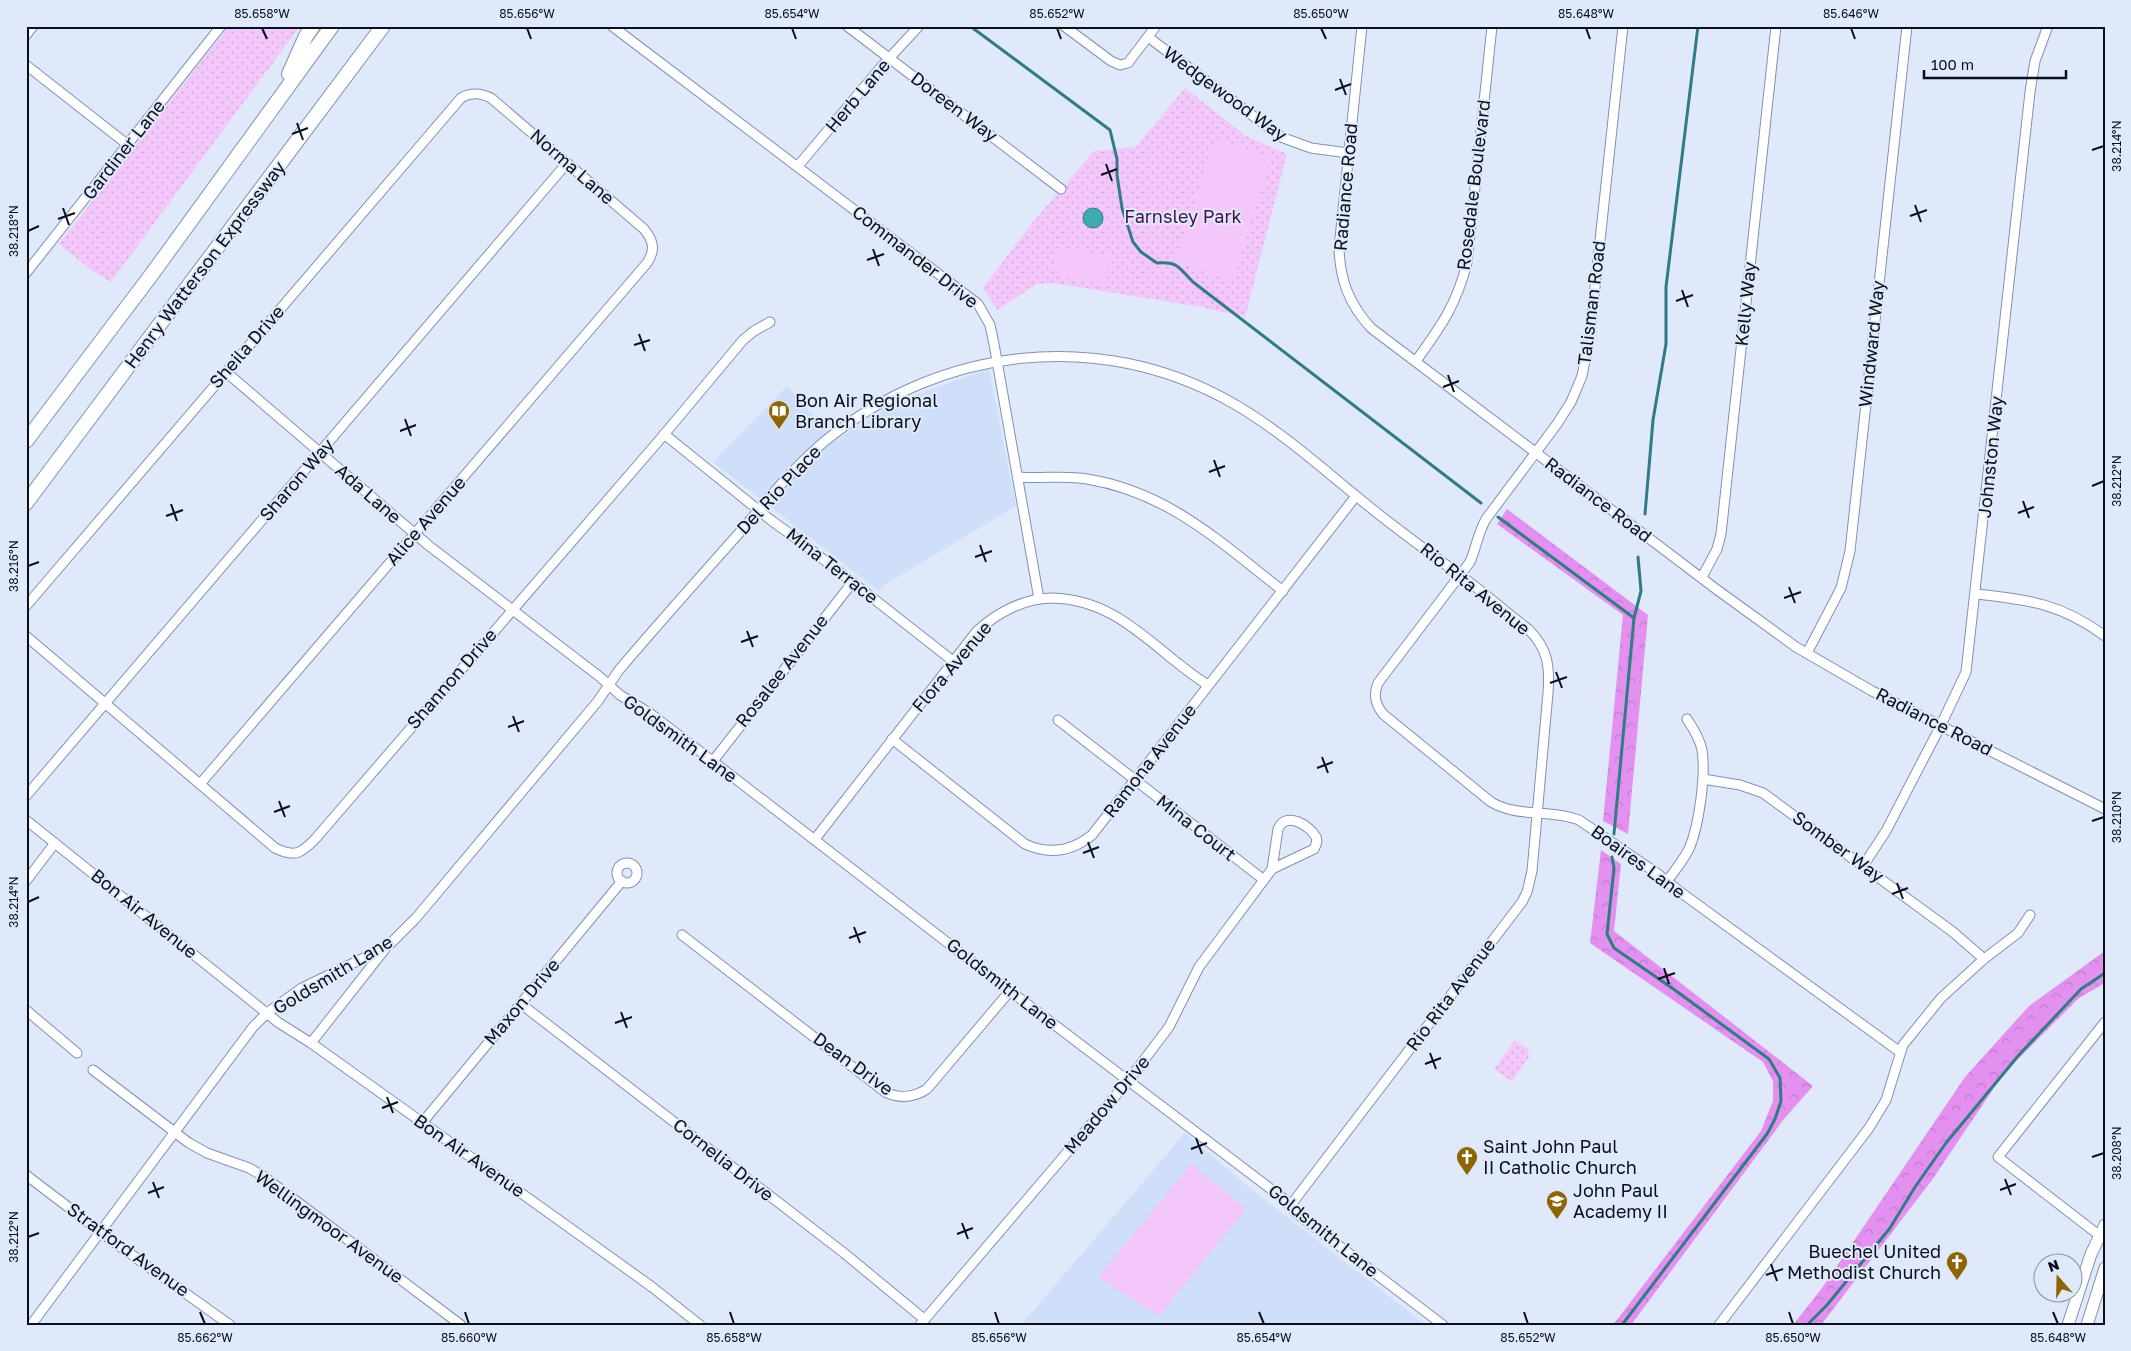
<svg xmlns="http://www.w3.org/2000/svg" width="2131" height="1351" viewBox="0 0 2131 1351" font-family="'Golos Text',sans-serif">
	<style>
		.built { fill: #cfdef9 }
		.grass { fill: url(#grass-dots) }
		.forest { fill: url(#forest-crowns) }
		.pitch { fill: #f3c7fa }
		.water { fill: #40aab1; stroke: #307c84 }
		.lines { fill: none; stroke-linecap: round; stroke-linejoin: round }
		.stream { stroke: #307c84; stroke-width: 3 }
		.minor-casing { stroke: #7e92b6; stroke-width: 11 }
		.major-casing { stroke: #7e92b6; stroke-width: 13 }
		.highway-casing { stroke: #7e92b6; stroke-width: 16 }
		.minor { stroke: #fff; stroke-width: 9 }
		.major { stroke: #fff; stroke-width: 11 }
		.highway { stroke: #fff; stroke-width: 14 }
		.ticks { fill: none; stroke: #09101c; stroke-width: 2 }
		.labels { text-anchor: middle; stroke-width: 4; stroke-linejoin: round; paint-order: stroke }
		.street-label { font-size: 18px; fill: #09101c; stroke: #e0e9f9 }
		.park-label { font-size: 18px; fill: #44104c; stroke: #e0e9f9 }
		.poi-label { font-size: 18px; fill: #09101c; stroke: #e0e9f9; text-anchor: start }
		.neatline { fill: none; stroke: #09101c; stroke-width: 2 }
		.ticks-label { font-size: 12px; text-anchor: middle; fill: #09101c }
	</style>
	<defs>
		<pattern id="grass-dots" width="8" height="8" patternUnits="userSpaceOnUse" patternTransform="scale(1.25)"><rect width="8" height="8" fill="#f3c7fa"/><path d="M2 2h.1M6 6h.1" fill="none" stroke="#cfaad6" stroke-width="1.8" stroke-linecap="round"/></pattern>
		<pattern id="forest-crowns" width="20" height="18" patternUnits="userSpaceOnUse" patternTransform="scale(1.25)"><rect width="20" height="18" fill="#e390f1"/><path d="M2 6a3 3 0 1 1 6 0M12 15a3 3 0 1 1 6 0" fill="none" stroke="#c17bce"/></pattern>
	</defs>
	<rect width="100%" height="100%" fill="#e0e9f9"/>
	<g class="built">
		<polygon points="989,369 1016,506 883,586 879,591 713,462 787,386 836,440 900,400"/>
		<polygon points="1185,1133 1251,1189 1426,1325 1021,1325"/>
	</g>
	<g class="grass">
		<polygon points="229,26 300,26 111,282 95,273 59,244"/>
		<polygon points="1185,88 1246,136 1287,154 1245,317 1201,307 1053,283 1036,284 998,310 983,288 1033,222 1094,151 1136,147"/>
		<polygon points="1515,1040 1528,1049 1529,1057 1512,1082 1494,1069"/>
	</g>
	<g class="forest">
		<polygon points="1507,509 1648,615 1628,834 1603,821 1623,615 1497,524"/>
		<polygon points="1601,850 1621,864 1614,931 1813,1086 1784,1119 1631,1325 1613,1325 1761,1131 1773,1101 1773,1081 1763,1062 1590,943"/>
		<polygon points="2105,951 2105,983 2079,998 2004,1073 1932,1180 1821,1325 1793,1325 1822,1288 1965,1077 2029,1006"/>
	</g>
	<g class="pitch">
		<polygon points="1215,138 1271,157 1233,281 1175,262"/>
		<polygon points="1059,247 1110,256 1105,284 1054,275"/>
		<polygon points="1191,1164 1246,1209 1159,1316 1098,1277"/>
	</g>
	<circle class="water" cx="1093" cy="218" r="10"/>
	<g class="lines">
		<g class="stream">
			<path d="M970 26 1110 130 1117 159V175L1122 208 1133 242 1141 252 1157 263C1178 261 1179 268 1193 282L1481 503"/>
			<polyline points="1645,514 1653,420 1666,344 1666,287 1698,26"/>
			<polyline points="1498,517 1634,618 1614,834"/>
			<polyline points="1634,618 1641,591 1638,557"/>
			<polyline points="1612,857 1614,868 1607,934 1614,948 1672,988 1769,1059 1780,1078 1781,1101 1775,1119 1767,1134 1622,1325"/>
			<polyline points="1807,1325 1827,1305 1890,1228 1915,1187 1946,1143 2018,1056 2081,989 2105,973"/>
		</g>
		<g class="minor-casing">
			<g id="minor">
				<polyline points="612,26 978,304 990,325 994,344 1039,599"/>
				<polyline points="847,26 1061,189"/>
				<polyline points="1064,26 1111,61 1120,65 1128,63 1156,26"/>
				<path d="M1362 26 1339 248C1340 280 1349 304 1371 328L1716 589 1796 647 1872 691 2105 809"/>
				<path d="M1623 26 1590 334 1582 376 1571 402 1557 424 1486 519C1478 533 1476 548 1470 562L1378 683C1373 695 1375 704 1383 714L1491 802C1518 818 1551 809 1579 820L1658 874 1683 894 1900 1052"/>
				<polyline points="26,35 33,26"/>
				<polyline points="1148,37 1281,137 1311,148 1348,153"/>
				<polyline points="26,65 128,145"/>
				<polyline points="798,166 882,66 919,26"/>
				<polyline points="26,273 221,26"/>
				<path d="M1416 361C1441 326 1456 306 1467 263L1492 26"/>
				<polyline points="226,372 428,545 600,677 620,695 651,714 706,756 1010,991 1284,1199 1296,1213 1443,1325"/>
				<polyline points="664,434 772,521 800,541 953,661"/>
				<path d="M1019 477C1041 479 1065 475 1087 479 1168 492 1220 542 1283 591"/>
				<polyline points="1702,577 1717,549 1721,534 1776,26"/>
				<path d="M1976 594C2029 600 2060 603 2105 636"/>
				<path d="M26 606 461 98C471 92 480 93 491 98L644 229C653 240 656 250 647 263L200 784"/>
				<path d="M26 636 275 848C295 858 302 853 316 838L662 437 743 340 754 331 770 322"/>
				<polyline points="1807,653 1841,588 1850,551 1907,26"/>
				<polyline points="1058,720 1264,880"/>
				<path d="M892 739 1025 844C1049 855 1071 852 1092 835L1356 496"/>
				<polyline points="713,761 852,583"/>
				<polyline points="1703,779 1740,785 1763,793 1953,932 1984,959"/>
				<polyline points="26,796 567,163"/>
				<polyline points="26,820 279,1023 311,1043 563,1223 652,1287 700,1325"/>
				<path d="M815 839 977 631C998 612 1025 598 1053 598 1121 600 1155 652 1208 685"/>
				<circle cx="627" cy="873" r="10"/>
				<polyline points="1863,866 1886,831 1941,725 1966,672 2030,92 2035,61 2048,26"/>
				<polyline points="26,881 55,843"/>
				<path d="M1667 881C1675 871 1683 860 1689 849 1699 826 1706 775 1702 750 1700 739 1693 728 1687 719"/>
				<path d="M682 935 885 1092C900 1099 913 1098 927 1089L1010 991"/>
				<polyline points="521,1004 844,1253 924,1319"/>
				<polyline points="26,1010 77,1053"/>
				<polyline points="311,1043 385,949"/>
				<polyline points="93,1070 189,1143 207,1153 249,1168 263,1176 461,1325"/>
				<polyline points="422,1123 622,881"/>
				<polyline points="26,1175 118,1245 230,1325"/>
				<polyline points="2100,1236 1998,1157 2105,1022"/>
				<path d="M31 1325 253 1027 267 1013 302 988 376 952 391 943 416 918 598 701 619 670C659 623 700 577 741 531 767 500 794 467 825 441 940 347 1098 328 1229 401 1274 426 1315 462 1355 495 1386 521 1420 546 1453 570 1479 588 1503 610 1528 629 1548 648 1550 667 1548 693L1532 871 1527 892 1522 902 1290 1206"/>
				<path d="M920 1325 1128 1081 1169 1027 1199 967 1272 869 1314 849C1316 845 1318 842 1316 837 1310 826 1286 810 1278 829L1272 869"/>
				<polyline points="1719,1325 1869,1128 1886,1100 1903,1045 1941,998 1984,959 2018,933 2030,915"/>
			</g>
		</g>
		<g class="major-casing">
			<g id="major">
				<polyline points="2068,1325 2091,1254 2105,1225"/>
				<polyline points="2087,1325 2105,1268"/>
			</g>
		</g>
		<g class="highway-casing">
			<g id="highway">
				<polyline points="289,74 306,36 313,26"/>
				<polyline points="26,441 152,274 332,26"/>
				<polyline points="26,503 383,26"/>
			</g>
		</g>
		<use href="#minor" class="minor"/>
		<use href="#major" class="major"/>
		<use href="#highway" class="highway"/>
	</g>
	<path class="ticks" d="M262 28 267 39M527 28 531 39M792 28 796 39M1057 28 1061 39M1321 28 1326 39M1586 28 1590 39M1851 28 1855 39M1340 79 1346 95M1335 90 1351 84M297 123 303 140M292 134 308 128M2092 150 2104 146M1106 164 1112 181M1101 175 1117 169M1915 205 1921 222M63 208 69 225M1910 216 1927 210M58 219 75 213M28 231 39 226M873 249 879 266M867 260 884 254M1682 290 1688 307M1676 301 1693 295M639 334 645 351M634 345 650 340M1448 375 1454 392M1443 387 1459 381M405 419 411 436M400 431 416 425M1214 460 1220 477M1209 472 1225 466M2092 486 2104 481M2023 501 2029 518M171 504 177 521M2018 513 2034 507M166 516 183 510M980 545 986 562M975 557 992 551M28 566 39 562M1789 587 1795 603M1784 598 1801 592M747 631 753 647M741 642 758 636M1556 672 1562 688M1550 683 1567 677M513 716 519 732M508 727 524 721M1322 757 1328 773M1317 768 1333 762M279 801 285 817M274 812 290 806M2092 821 2104 817M1088 842 1094 858M1083 853 1099 847M1897 883 1903 899M1892 894 1908 888M28 902 39 897M854 927 860 943M849 938 866 932M1664 968 1669 984M1658 979 1675 973M621 1012 627 1028M615 1023 632 1017M1430 1053 1436 1069M1425 1064 1441 1058M387 1097 393 1113M382 1108 398 1102M1196 1138 1202 1154M1191 1149 1207 1143M2092 1157 2104 1153M2005 1179 2011 1195M153 1182 159 1198M2000 1190 2016 1184M148 1193 164 1187M962 1223 968 1239M957 1234 973 1228M28 1237 39 1233M1771 1264 1777 1281M1766 1275 1783 1269M200 1312 205 1324M465 1312 469 1324M730 1312 734 1324M995 1312 999 1324M1259 1312 1264 1324M1524 1312 1528 1324M1789 1312 1793 1324M2053 1312 2058 1324"/>
	<defs>
		<g id="library-pin" transform="scale(1.125)"><path d="M0 17L-7.5 6A9.5 9.5 0 1 1 7.5 6Z" fill="#8c6507" stroke="#e0e9f9"/><path d="M-6-4Q-3-5.5-.7-3.5V5Q-3 3-6 4ZM6-4Q3-5.5 .7-3.5V5Q3 3 6 4Z" fill="#fff"/></g>
		<g id="church-pin" transform="scale(1.125)"><path d="M0 17L-7.5 6A9.5 9.5 0 1 1 7.5 6Z" fill="#8c6507" stroke="#e0e9f9"/><path d="M-1.2-6h2.4v3.5h3.3v2.4h-3.3V6h-2.4V-.1h-3.3v-2.4h3.3Z" fill="#fff"/></g>
		<g id="school-pin" transform="scale(1.125)"><path d="M0 17L-7.5 6A9.5 9.5 0 1 1 7.5 6Z" fill="#8c6507" stroke="#e0e9f9"/><path d="M0-5L7-2L0 1L-7-2ZM-4 1L0 2.5L4 1V4Q0 6-4 4Z" fill="#fff"/></g>
	</defs>
	<g fill-rule="evenodd">
		<use href="#library-pin" x="779" y="411"/>
		<use href="#church-pin" x="1467" y="1157"/>
		<use href="#school-pin" x="1557" y="1201"/>
		<use href="#church-pin" x="1957" y="1262"/>
	</g>
	<g class="labels">
		<g class="street-label">
			<text transform="translate(1225 94) rotate(36)" y="6">Wedgewood Way</text>
			<text transform="translate(858 96) rotate(-50)" y="6">Herb Lane</text>
			<text transform="translate(954 107) rotate(37)" y="6">Doreen Way</text>
			<text transform="translate(124 150) rotate(-52)" y="6">Gardiner Lane</text>
			<text transform="translate(572 167) rotate(41)" y="6">Norma Lane</text>
			<text transform="translate(1474 185) rotate(-83)" y="6">Rosedale Boulevard</text>
			<text transform="translate(1346 187) rotate(-85)" y="6">Radiance Road</text>
			<text transform="translate(915 257) rotate(38)" y="6">Commander Drive</text>
			<text transform="translate(205 265) rotate(-53)" y="6">Henry Watterson Expressway</text>
			<text transform="translate(1592 303) rotate(-83)" y="6">Talisman Road</text>
			<text transform="translate(1746 304) rotate(-84)" y="6">Kelly Way</text>
			<text transform="translate(1872 344) rotate(-84)" y="6">Windward Way</text>
			<text transform="translate(247 347) rotate(-49)" y="6">Sheila Drive</text>
			<text transform="translate(1991 457) rotate(-84)" y="6">Johnston Way</text>
			<text transform="translate(297 480) rotate(-49)" y="6">Sharon Way</text>
			<text transform="translate(779 490) rotate(-47)" y="6">Del Rio Place</text>
			<text transform="translate(368 494) rotate(41)" y="6">Ada Lane</text>
			<text transform="translate(1598 500) rotate(37)" y="6">Radiance Road</text>
			<text transform="translate(426 521) rotate(-49)" y="6">Alice Avenue</text>
			<text transform="translate(832 566) rotate(38)" y="6">Mina Terrace</text>
			<text transform="translate(1475 589) rotate(39)" y="6">Rio Rita Avenue</text>
			<text transform="translate(952 667) rotate(-50)" y="6">Flora Avenue</text>
			<text transform="translate(782 671) rotate(-52)" y="6">Rosalee Avenue</text>
			<text transform="translate(452 679) rotate(-49)" y="6">Shannon Drive</text>
			<text transform="translate(1934 722) rotate(27)" y="6">Radiance Road</text>
			<text transform="translate(680 739) rotate(36)" y="6">Goldsmith Lane</text>
			<text transform="translate(1150 761) rotate(-52)" y="6">Ramona Avenue</text>
			<text transform="translate(1196 828) rotate(38)" y="6">Mina Court</text>
			<text transform="translate(1838 847) rotate(36)" y="6">Somber Way</text>
			<text transform="translate(1638 862) rotate(36)" y="6">Boaires Lane</text>
			<text transform="translate(144 914) rotate(39)" y="6">Bon Air Avenue</text>
			<text transform="translate(333 975) rotate(-31)" y="6">Goldsmith Lane</text>
			<text transform="translate(1002 984) rotate(38)" y="6">Goldsmith Lane</text>
			<text transform="translate(1451 995) rotate(-53)" y="6">Rio Rita Avenue</text>
			<text transform="translate(522 1002) rotate(-50)" y="6">Maxon Drive</text>
			<text transform="translate(853 1064) rotate(36)" y="6">Dean Drive</text>
			<text transform="translate(1107 1105) rotate(-50)" y="6">Meadow Drive</text>
			<text transform="translate(469 1156) rotate(35)" y="6">Bon Air Avenue</text>
			<text transform="translate(723 1160) rotate(38)" y="6">Cornelia Drive</text>
			<text transform="translate(329 1227) rotate(36)" y="6">Wellingmoor Avenue</text>
			<text transform="translate(1323 1231) rotate(39)" y="6">Goldsmith Lane</text>
			<text transform="translate(128 1250) rotate(36)" y="6">Stratford Avenue</text>
		</g>
		<g class="park-label">
			<text x="1183" y="223">Farnsley Park</text>
		</g>
		<g class="poi-label">
			<text x="795" y="407">Bon Air Regional<tspan x="795" dy="21">Branch Library</tspan></text>
			<text x="1483" y="1153">Saint John Paul<tspan x="1483" dy="21">II Catholic Church</tspan></text>
			<text x="1573" y="1197">John Paul<tspan x="1573" dy="21">Academy II</tspan></text>
			<text x="1941" y="1258" text-anchor="end">Buechel United<tspan x="1941" dy="21">Methodist Church</tspan></text>
		</g>
	</g>
	<rect width="2131" height="1351" fill="none" stroke="#e0e9f9" stroke-width="55"/>
	<g transform="translate(2058 1278) rotate(340)"><circle r="24" fill="#e0e9f9" stroke="#8a92a1"/>
	<path d="M0-4L9 19L0 12L-9 19Z" fill="#8c6507"/>
	<text y="-8" font-size="14" font-weight="bold" text-anchor="middle" fill="#09101c">N</text>
	</g>
	<path d="M1924 70v8h142v-8" fill="none" stroke="#09101c" stroke-width="2.5"/>
	<text x="1931" y="70" font-size="15" fill="#09101c" stroke="#e0e9f9" stroke-width="4" paint-order="stroke">100 m</text>
	<rect x="28" y="28" width="2076" height="1296" class="neatline"/>
	<g class="ticks-label">
		<text x="262" y="18">85.658°W</text>
		<text x="527" y="18">85.656°W</text>
		<text x="792" y="18">85.654°W</text>
		<text x="1057" y="18">85.652°W</text>
		<text x="1321" y="18">85.650°W</text>
		<text x="1586" y="18">85.648°W</text>
		<text x="1851" y="18">85.646°W</text>
		<text transform="translate(2117 146) rotate(-90)" y="4">38.214°N</text>
		<text transform="translate(14 231) rotate(-90)" y="4">38.218°N</text>
		<text transform="translate(2117 481) rotate(-90)" y="4">38.212°N</text>
		<text transform="translate(14 566) rotate(-90)" y="4">38.216°N</text>
		<text transform="translate(2117 817) rotate(-90)" y="4">38.210°N</text>
		<text transform="translate(14 902) rotate(-90)" y="4">38.214°N</text>
		<text transform="translate(2117 1153) rotate(-90)" y="4">38.208°N</text>
		<text transform="translate(14 1237) rotate(-90)" y="4">38.212°N</text>
		<text x="205" y="1342">85.662°W</text>
		<text x="469" y="1342">85.660°W</text>
		<text x="734" y="1342">85.658°W</text>
		<text x="999" y="1342">85.656°W</text>
		<text x="1264" y="1342">85.654°W</text>
		<text x="1528" y="1342">85.652°W</text>
		<text x="1793" y="1342">85.650°W</text>
		<text x="2058" y="1342">85.648°W</text>
	</g>
</svg>
